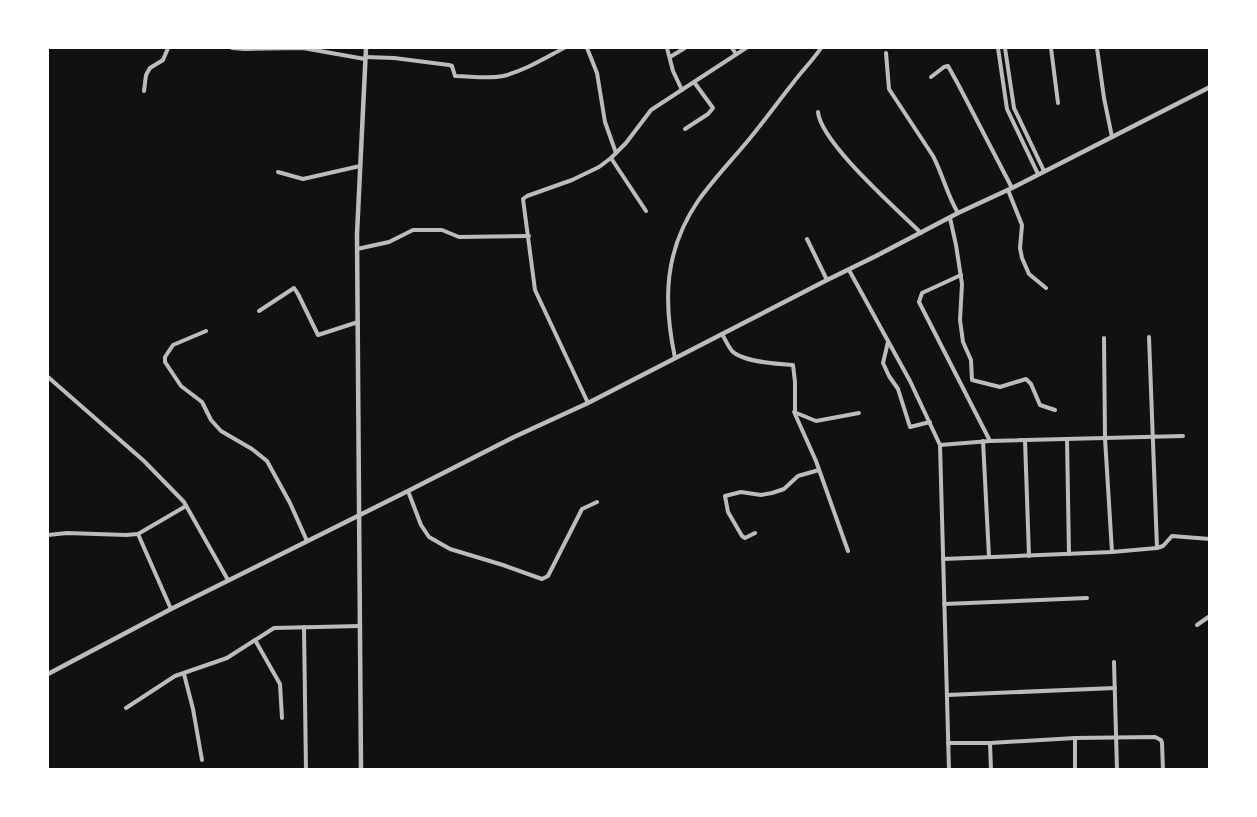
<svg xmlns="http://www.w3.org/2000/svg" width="1257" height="817" viewBox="0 0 1257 817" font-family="Raleway,sans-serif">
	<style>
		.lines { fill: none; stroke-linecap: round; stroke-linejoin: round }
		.minor { stroke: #bcbcbc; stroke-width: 4 }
		.tertiary { stroke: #bcbcbc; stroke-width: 4.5 }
	</style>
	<rect width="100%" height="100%" fill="#111"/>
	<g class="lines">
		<g class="minor">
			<polyline points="232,48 245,49 303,48 365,59"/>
			<polyline points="587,48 597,73 605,122 616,153"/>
			<polyline points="667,48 673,71 682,90"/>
			<polyline points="732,48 736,54"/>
			<polyline points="998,48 1007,109 1038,174"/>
			<polyline points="1005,48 1014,108 1044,171"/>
			<polyline points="1051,48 1058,103"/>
			<polyline points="1097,48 1104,98 1112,137"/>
			<path d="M886 53 889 89 933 156C943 175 947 195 958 213"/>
			<path d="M365 57 394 58 449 65 452 66 455 76C470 76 488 79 503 76 524 71 545 58 564 48"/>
			<polyline points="670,57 685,48"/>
			<polyline points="931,77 944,67 948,66 958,84 1012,188"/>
			<polyline points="144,91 146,75 150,68 163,60 168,48"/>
			<path d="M818 112C821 143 897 209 921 233"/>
			<polyline points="685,129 708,114 713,108 694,82"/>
			<polyline points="611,158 646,211"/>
			<polyline points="278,172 303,179 360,166"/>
			<polyline points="1008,190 1022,225 1020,248 1022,258 1029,274 1046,288"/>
			<polyline points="950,218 956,245 962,284 960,320 963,342 971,360 972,380 1000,387 1026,379 1031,384 1040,405 1055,410"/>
			<polyline points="807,239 827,280"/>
			<polyline points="357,249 389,242 413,230 442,230 459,237 529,236"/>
			<polyline points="849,270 910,381 940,445 949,770"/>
			<polyline points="961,275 922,293 919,302 990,441"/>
			<polyline points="259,311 294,288 298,294 318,335 358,322"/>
			<polyline points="206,331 173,345 165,357 165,362 181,386 202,402 211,420 221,431 252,449 267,461 290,503 307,541"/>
			<path d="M722 334C725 339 728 346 732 351 743 362 777 364 793 365L795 382V414L816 461 848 551"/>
			<polyline points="1149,337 1157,548"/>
			<polyline points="1104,338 1105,438 1112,552"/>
			<polyline points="888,342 883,363 889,376 898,389 910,427 930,422"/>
			<path d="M675 358C663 301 664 251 698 201 712 181 730 162 746 143 762 124 777 103 793 83 802 71 813 60 821 48"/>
			<polyline points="48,377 144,461 184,502 228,580"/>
			<polyline points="588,403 535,290 523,199 527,196 572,180 599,167 611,158 626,143 651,110 746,48"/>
			<polyline points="794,412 816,421 859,413"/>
			<polyline points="1067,439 1069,554"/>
			<polyline points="1025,440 1029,556"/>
			<polyline points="983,441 989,557"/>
			<polyline points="940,445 990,441 1183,436"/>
			<polyline points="408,491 421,525 429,537 450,549 503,565 542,579 548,576 582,509 597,502"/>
			<polyline points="755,533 745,538 742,536 728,512 725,496 741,492 761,495 772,493 784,489 798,476 819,470"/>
			<polyline points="138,534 171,609"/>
			<polyline points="48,535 67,533 126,535 138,534 186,506"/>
			<polyline points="943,559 1112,552 1157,548 1163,546 1172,536 1210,539"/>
			<polyline points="944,604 1087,598"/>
			<polyline points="1197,625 1210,616"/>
			<polyline points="304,627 306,770"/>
			<polyline points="255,640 280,684 282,718"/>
			<polyline points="1114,662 1117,770"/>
			<polyline points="184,674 193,709 202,760"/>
			<polyline points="947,695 1115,688"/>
			<polyline points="126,708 175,676 227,658 274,628 360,626"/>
			<polyline points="1075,738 1075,770"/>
			<polyline points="948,743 990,743 1075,738 1155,737 1161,740 1162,743 1163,770"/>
			<polyline points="990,743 991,770"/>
		</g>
		<g class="tertiary">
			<polyline points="48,674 171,609 408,491 514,437 588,403 827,280 876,256 958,213 1012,188 1210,87"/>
			<polyline points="361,770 357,234 366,48"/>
		</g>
	</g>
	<rect width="1257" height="817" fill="none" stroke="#ffffff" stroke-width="98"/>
</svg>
